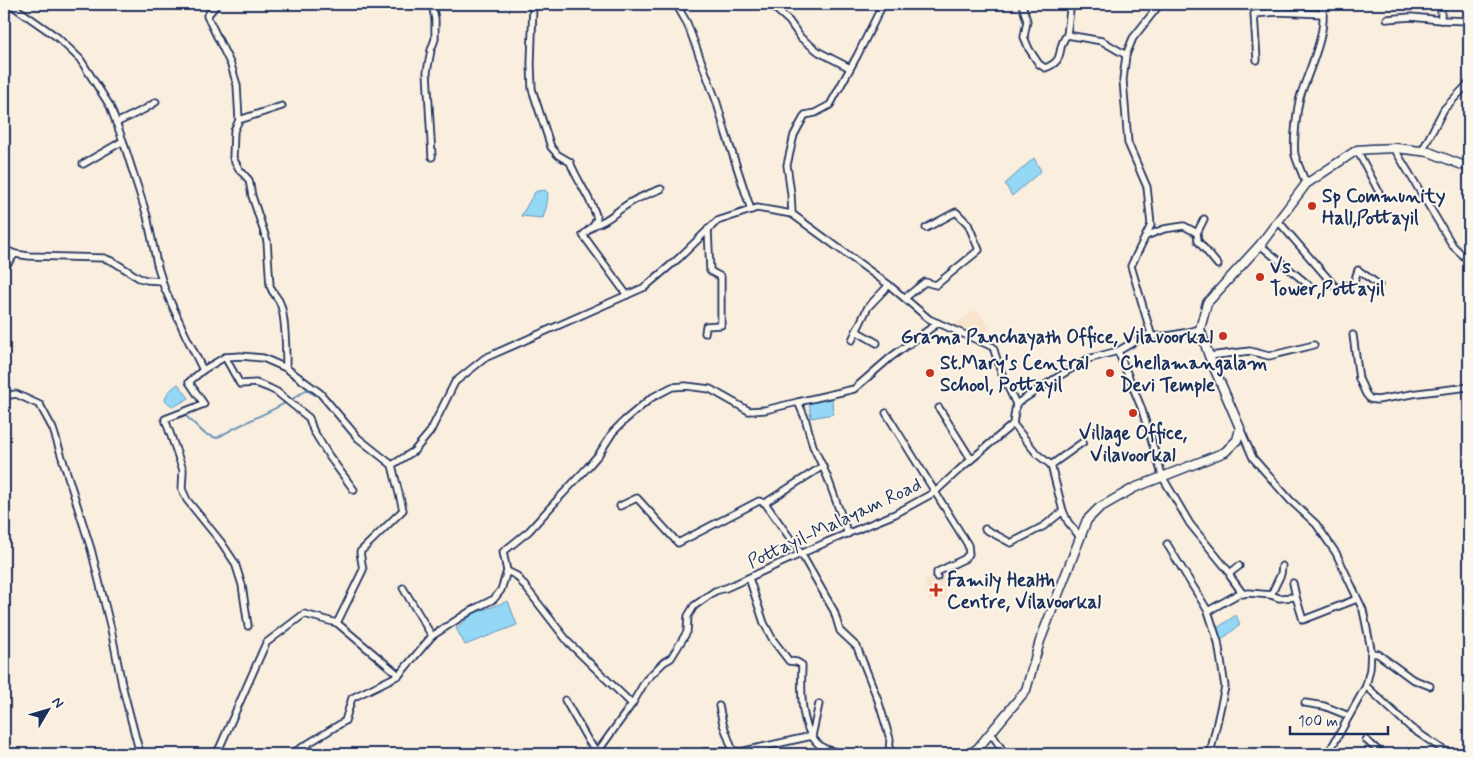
<svg xmlns="http://www.w3.org/2000/svg" width="1473" height="758" viewBox="0 0 1473 758" font-family="Mynerve,sans-serif">
	<style>
		.built { fill: #f8e3cd }
		.water { fill: #94d8f6; stroke: #6494b9 }
		.lines { fill: none; stroke-linecap: round; stroke-linejoin: round }
		.stream { stroke: #6494b9; stroke-width: 2 }
		.street-casing { stroke: #1b2f5e; stroke-width: 9 }
		.secondary-casing { stroke: #1b2f5e; stroke-width: 11 }
		.street { stroke: #fbf7ec; stroke-width: 5.5 }
		.secondary { stroke: #fbf7ec; stroke-width: 8 }
		.poi-dot { fill: #c8321e; stroke: #fbf7ec; stroke-width: 2 }
		.labels { text-anchor: middle; stroke-width: 4; stroke-linejoin: round; paint-order: stroke }
		.poi-label { font-size: 19px; font-weight: bold; fill: #1b2f5e; stroke: #fbf7ec; text-anchor: start }
		.street-label { font-size: 19px; fill: #1b2f5e; stroke: #fbf7ec }
	</style>
	<rect width="100%" height="100%" fill="#faeede"/>
	<filter id="ink" filterUnits="userSpaceOnUse"><feTurbulence type="fractalNoise" baseFrequency=".02" numOctaves="2"/><feDisplacementMap in="SourceGraphic" scale="10" xChannelSelector="R" yChannelSelector="G"/><feConvolveMatrix kernelMatrix="1 2 1 2 8 2 1 2 1" color-interpolation-filters="sRGB"/></filter>
	<g filter="url(#ink)">
		<g class="built">
			<polygon points="975,310 991,327 979,337 952,327"/>
			<polygon points="943,577 947,599 929,602 924,581"/>
		</g>
		<g class="water">
			<polygon points="1034,158 1041,171 1012,196 1005,184"/>
			<polygon points="545,190 548,193 547,204 543,218 521,216 535,192 538,191"/>
			<polygon points="178,384 189,398 173,407 165,400 168,392"/>
			<polygon points="832,399 833,414 811,418 809,402"/>
			<polygon points="508,601 517,625 465,645 456,628 475,613"/>
			<polygon points="1236,615 1240,625 1221,640 1216,629"/>
		</g>
		<g class="lines">
			<g class="stream">
				<polyline points="291,400 306,390 316,395"/>
				<path d="M184 414 205 434 217 438C240 424 264 415 287 402"/>
			</g>
			<g class="street-casing">
				<g id="street">
					<polyline points="10,4 57,37 80,59 110,106 123,141 147,216 157,264 164,287 185,334 203,370 225,357 241,356 263,358 286,368 320,393 358,438 392,465 414,451 430,432 455,382 485,358 645,287 679,258 717,221 757,208 792,214"/>
					<path d="M217 4 207 16 231 65 237 85 239 120 234 131 233 158 239 169 249 180 252 196 267 241 270 286C273 295 278 297 280 303 286 317 286 353 286 368"/>
					<path d="M533 4 531 64 532 89 551 147 558 155 570 162C577 181 591 198 597 218L594 225 583 235 627 295"/>
					<polyline points="676,4 687,23 717,103 726,134 751,210"/>
					<polyline points="770,4 789,21 801,38 819,52 850,68"/>
					<polyline points="883,4 857,56 830,105 815,113 805,115 794,135 787,165 791,194 792,214 889,285 929,319 993,347 1001,372 1016,404"/>
					<path d="M1022 4 1027 21 1024 37 1029 49 1039 64 1045 68C1067 60 1055 49 1067 35"/>
					<polyline points="1069,4 1070,10 1067,35 1102,41 1126,55 1123,80 1128,143 1147,187 1151,225 1131,266 1152,337"/>
					<polyline points="1441,4 1441,20 1469,21"/>
					<polyline points="1387,19 1411,17 1441,20"/>
					<polyline points="1126,55 1133,38 1160,4"/>
					<polyline points="1257,60 1254,14 1279,12 1323,14"/>
					<polyline points="239,120 282,106"/>
					<polyline points="116,123 145,109 156,102"/>
					<polyline points="1394,148 1453,246 1469,261"/>
					<polyline points="1357,150 1379,192"/>
					<polyline points="1422,151 1444,109 1469,83"/>
					<polyline points="432,157 427,72 431,50 435,39 435,19 432,4"/>
					<polyline points="83,164 123,141"/>
					<path d="M1306 184C1303 175 1298 165 1295 155 1293 144 1297 105 1301 94 1310 67 1328 32 1322 4"/>
					<polyline points="1204,219 1197,233 1198,241 1218,265"/>
					<polyline points="1278,221 1338,290 1354,282 1358,270 1379,285"/>
					<path d="M594 225C608 221 613 214 625 206 636 198 648 194 661 189"/>
					<polyline points="1146,236 1164,229 1184,226 1197,233"/>
					<polyline points="1260,245 1311,287"/>
					<polyline points="4,249 15,254 29,256 104,258 114,262 139,278 147,280 162,281"/>
					<polyline points="4,268 15,254"/>
					<polyline points="905,298 925,282 936,285 979,250 968,224 956,212 926,228"/>
					<polyline points="856,331 877,343"/>
					<polyline points="705,333 706,326 721,325 721,277 710,271 708,229"/>
					<polyline points="1353,335 1359,379 1366,394 1370,399 1377,400 1418,393 1469,387"/>
					<polyline points="852,340 868,307 889,285"/>
					<polyline points="1118,351 1141,407 1163,478 1190,524 1230,573"/>
					<polyline points="1209,356 1250,351 1269,356 1314,345"/>
					<polyline points="225,357 240,384 256,383 269,388 277,392 309,418 313,430 329,456 354,490"/>
					<polyline points="203,370 189,382 204,404 165,419 183,470 182,489 187,500 221,542 235,563 242,585 248,626"/>
					<polyline points="4,396 16,394 40,405 53,429 91,549 111,629 122,685 140,754"/>
					<polyline points="798,402 854,389 891,357 938,323"/>
					<polyline points="939,408 971,459"/>
					<polyline points="886,413 968,545 969,554 964,559 937,572 937,577"/>
					<polyline points="1013,424 1037,454 1051,465"/>
					<polyline points="1240,428 1253,458 1290,500 1316,524 1336,553 1363,610 1371,649 1370,669 1366,686 1328,754"/>
					<polyline points="765,503 802,555 834,611 840,631 857,647 878,700 890,739 889,754"/>
					<polyline points="620,506 637,498 678,543 759,501 765,503 823,466"/>
					<polyline points="985,529 1011,543 1044,526 1063,511"/>
					<polyline points="1080,537 1068,522 1063,511 1051,465 1083,442"/>
					<polyline points="1167,544 1208,611 1238,594 1249,593 1271,595 1279,598 1296,597 1303,620 1357,599"/>
					<polyline points="1239,566 1230,573 1230,576 1243,594"/>
					<polyline points="507,571 517,576 569,643 632,704"/>
					<path d="M749 578 764 623 773 640 789 661 797 662 802 665C801 690 799 731 822 747 828 751 838 752 845 754"/>
					<polyline points="1293,583 1296,597"/>
					<polyline points="1271,595 1281,574 1282,566"/>
					<polyline points="1208,611 1218,642 1225,687 1210,754"/>
					<polyline points="337,623 363,570 360,552 403,510 392,465"/>
					<polyline points="432,636 472,610 494,599 501,590 507,571 503,552 529,531 558,499 587,468 599,454 613,432 625,420 651,398 672,387 686,386 710,389 749,411 765,410 798,402 805,418 813,446 827,476 848,534"/>
					<polyline points="1371,653 1378,654 1412,679 1430,686"/>
					<polyline points="1366,686 1411,728 1445,751 1457,754"/>
					<polyline points="565,700 589,742 598,752"/>
					<polyline points="1305,703 1324,706 1349,716"/>
					<polyline points="719,706 723,724 733,751"/>
					<polyline points="991,733 1005,754"/>
					<polyline points="1366,740 1382,754"/>
					<polyline points="214,754 219,749 266,643 304,614 337,623 399,675"/>
					<polyline points="291,754 345,721 352,698 399,675 432,636 403,588"/>
					<path d="M596 754 632 704 646 680 664 662 671 658 687 632 688 616 694 606 715 591 726 588 827 542 895 514 935 492 960 469 1013 424 1016 404 1056 378 1088 359 1118 351 1146 335C1164 339 1183 333 1200 329"/>
					<polyline points="701,754 704,752 744,751 812,736 819,704"/>
				</g>
			</g>
			<g class="secondary-casing">
				<polyline id="secondary" points="970,754 978,748 1026,690 1040,641 1087,520 1099,508 1134,488 1225,452 1237,440 1240,428 1209,356 1200,329 1207,303 1260,245 1306,184 1357,150 1371,149 1396,148 1429,152 1462,165 1469,166"/>
			</g>
			<use href="#street" class="street"/>
			<use href="#secondary" class="secondary"/>
		</g>
	</g>
	<g class="poi-dot">
		<circle cx="1312" cy="206" r="5"/>
		<circle cx="1260" cy="277" r="5"/>
		<circle cx="1223" cy="336" r="5"/>
		<circle cx="930" cy="373" r="5"/>
		<circle cx="1110" cy="373" r="5"/>
		<circle cx="1133" cy="413" r="5"/>
		<path d="M933.5 582.5h5v5h5v5h-5v5h-5v-5h-5v-5h5z"/>
	</g>
	<g class="labels">
		<g class="poi-label">
			<text x="1322" y="202">Sp Community<tspan x="1322" dy="22">Hall,Pottayil</tspan></text>
			<text x="1270" y="273">Vs<tspan x="1270" dy="22">Tower,Pottayil</tspan></text>
			<text x="1213" y="343" text-anchor="end">Grama Panchayath Office, Vilavoorkal</text>
			<text x="940" y="369">St.Mary's Central<tspan x="940" dy="22">School, Pottayil</tspan></text>
			<text x="1120" y="369">Chellamangalam<tspan x="1120" dy="22">Devi Temple</tspan></text>
			<text x="1133" y="439" text-anchor="middle">Village Office,<tspan x="1133" dy="22">Vilavoorkal</tspan></text>
			<text x="947" y="586">Family Health<tspan x="947" dy="22">Centre, Vilavoorkal</tspan></text>
		</g>
		<g class="street-label">
			<text transform="translate(834 522) rotate(-25)" y="7">Pottayil-Malayam Road</text>
		</g>
	</g>
	<rect width="1473" height="758" fill="none" stroke="#fbf7ec" stroke-width="20"/>
	<rect x="10" y="10" width="1453" height="738" fill="none" stroke="#1b2f5e" stroke-width="2" filter="url(#ink)"/>
	<g transform="translate(48 710) rotate(52)" stroke="#fbf7ec" stroke-width="4" paint-order="stroke">
	<path d="M0-4L9 19L0 12L-9 19Z" fill="#1b2f5e"/>
	<text y="-8" font-size="14" font-weight="bold" text-anchor="middle" fill="#1b2f5e">N</text>
	</g>
	<path d="M1290 726v8h98v-8" fill="none" stroke="#1b2f5e" stroke-width="2.5"/>
	<text x="1298" y="726" font-size="15" fill="#1b2f5e" stroke="#fbf7ec" stroke-width="4" paint-order="stroke">100 m</text>
</svg>
